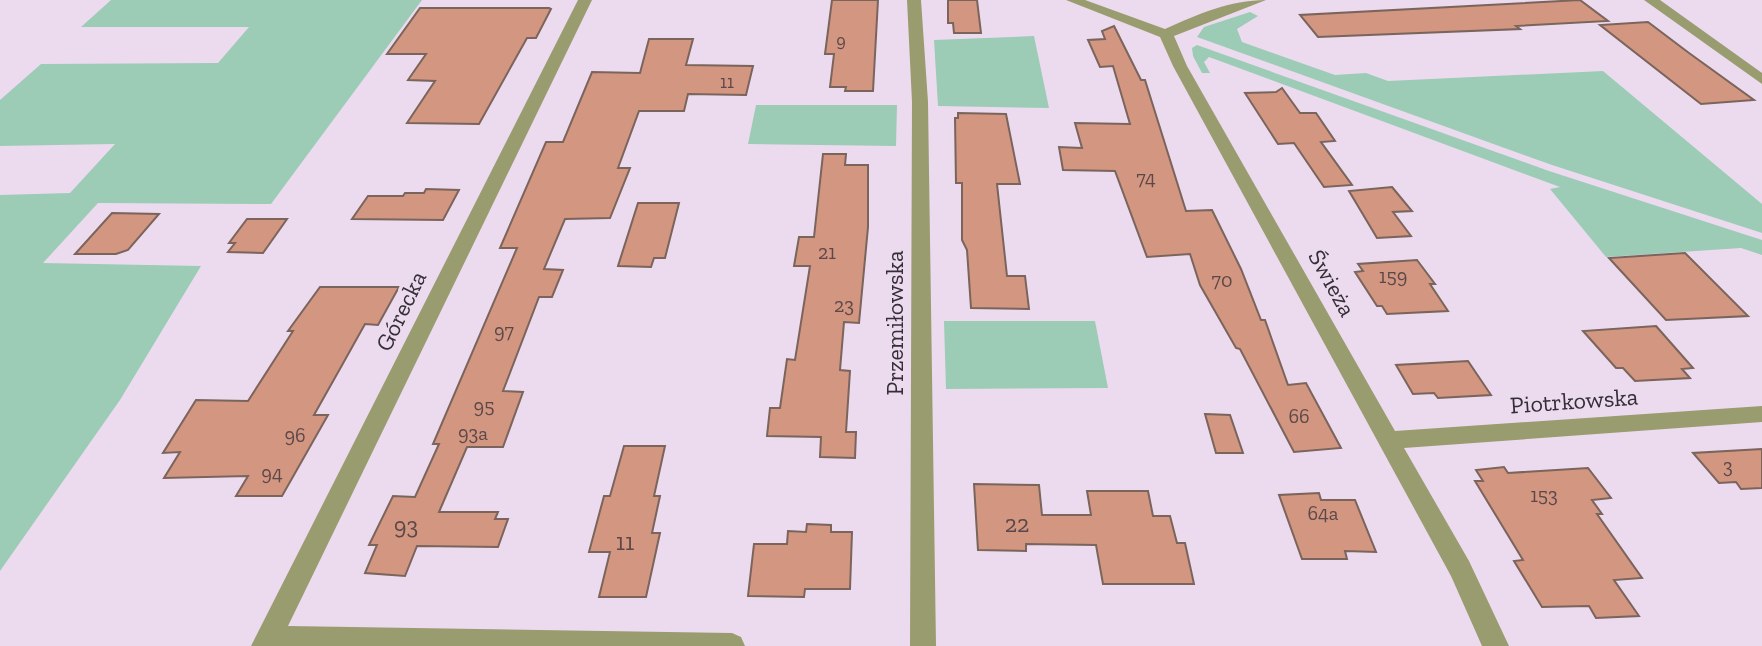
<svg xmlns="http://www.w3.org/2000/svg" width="1762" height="646" viewBox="0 0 1762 646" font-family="'Zilla Slab',serif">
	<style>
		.green { fill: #9cccb6 }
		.building { fill: #d29681; stroke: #7a645c; stroke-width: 2 }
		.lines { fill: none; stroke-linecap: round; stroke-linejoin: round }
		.minor { fill: #999c6f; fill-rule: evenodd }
		.labels { text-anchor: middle; stroke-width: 7; stroke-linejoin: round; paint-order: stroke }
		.far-number-label { font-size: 18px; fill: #5c4849 }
		.number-label { font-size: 20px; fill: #5c4849 }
		.street-label { font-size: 24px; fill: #352e36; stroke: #ecdbef }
		.near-number-label { font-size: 24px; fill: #5c4849 }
	</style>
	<rect width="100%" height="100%" fill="#ecdbef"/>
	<g class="green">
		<polygon points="111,0 422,0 271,204 98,203 43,263 201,266 120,400 0,571 0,195 70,193 115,144 0,146 0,100 41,64 218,63 249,27 81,27"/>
		<polygon points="1250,12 1258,16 1237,29 1242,42 1335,75 1366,73 1388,81 1603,71 1762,204 1762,233 1552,165 1197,37 1204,27"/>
		<polygon points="1034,36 1049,108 938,106 934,40"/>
		<polygon points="1197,45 1549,171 1762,240 1762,255 1741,248 1606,257 1550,189 1560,187 1209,57 1204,62 1210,73 1202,73 1193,56 1192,48"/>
		<polygon points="756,105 897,105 896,146 748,144"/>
		<polygon points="944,321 1095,321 1108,388 946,389"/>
	</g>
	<g class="building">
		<polygon points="832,0 878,0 873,91 845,91 846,87 830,87 834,54 825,54"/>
		<polygon points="948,0 977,0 981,33 954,33 953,23 948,23"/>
		<polygon points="1580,0 1608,21 1516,26 1520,29 1318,37 1300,15"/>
		<polygon points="420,8 549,8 551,9 536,38 527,38 479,124 407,123 435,81 408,80 426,54 387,54"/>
		<polygon points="1648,22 1689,53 1754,100 1701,104 1600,25"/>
		<polygon points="1114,26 1141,80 1145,80 1186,211 1212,210 1241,269 1261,320 1265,320 1288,385 1306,383 1341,448 1294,452 1240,349 1236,348 1200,285 1190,254 1147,257 1115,171 1063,170 1059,147 1082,148 1075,123 1130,124 1113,66 1100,67 1088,40 1105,39 1102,31"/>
		<polygon points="649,39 693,39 686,65 753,66 746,95 688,94 684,111 639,111 618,168 630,168 610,218 565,219 544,269 563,270 552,297 539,297 503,391 523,392 503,447 467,447 439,512 498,512 495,519 508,519 498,547 417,546 405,576 365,573 377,545 369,545 393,496 415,497 439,444 433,444 517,248 500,248 546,142 563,142 592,72 640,73"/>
		<polygon points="1282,88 1300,113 1316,113 1335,141 1321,142 1352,185 1324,187 1294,143 1278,144 1245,93 1276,92"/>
		<polygon points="958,113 1006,114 1020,184 997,184 1007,276 1025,276 1029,309 971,308 967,250 962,240 962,183 956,183 955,118 958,118"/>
		<polygon points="823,154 846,154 845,165 868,165 868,227 859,323 844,322 840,370 850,371 846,432 856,432 855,458 820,457 821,437 767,436 770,408 780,408 787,359 795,360 810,266 794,266 799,237 814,237"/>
		<polygon points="1392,187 1412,211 1393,212 1411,236 1377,238 1349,191"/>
		<polygon points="426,189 459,190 443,220 352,219 368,196 403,196 405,193 424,193"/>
		<polygon points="638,203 679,203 665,258 654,258 651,267 618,266"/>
		<polygon points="112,213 159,214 128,250 116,254 75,254"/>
		<polygon points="247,219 287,219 263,253 228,252 235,243 229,243"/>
		<polygon points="1685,253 1748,316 1666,320 1609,258"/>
		<polygon points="1417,260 1435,284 1430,284 1448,311 1387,314 1382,306 1377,306 1355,272 1363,271 1358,264"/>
		<polygon points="320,287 399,287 378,325 365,324 341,367 314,415 328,415 282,496 236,496 248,476 164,478 180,452 163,453 196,400 248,401 293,331 288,331"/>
		<polygon points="1656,326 1693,368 1682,369 1690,378 1635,381 1623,368 1616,368 1583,331"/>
		<polygon points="1468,361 1491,395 1438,398 1434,393 1413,394 1396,365"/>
		<polygon points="1205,414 1230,415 1243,453 1216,453"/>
		<polygon points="624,446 665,446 654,496 660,496 652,533 660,533 646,597 599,597 610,552 589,552 604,496 610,496"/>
		<polygon points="1762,449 1762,488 1741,489 1736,482 1719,483 1693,453"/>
		<polygon points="1504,467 1508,473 1588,468 1611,498 1592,500 1602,514 1597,514 1642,578 1614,580 1639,616 1596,618 1589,606 1542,607 1514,561 1523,560 1475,481 1483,481 1476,470"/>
		<polygon points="974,484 1039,485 1042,515 1091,515 1087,491 1148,491 1153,516 1170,516 1177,543 1185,543 1194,584 1103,584 1096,545 1026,544 1026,551 978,550"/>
		<polygon points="1319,493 1321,500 1355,500 1376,552 1345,551 1347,559 1302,559 1279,495"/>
		<polygon points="807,524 831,525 831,532 852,532 850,589 805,589 804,597 748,596 754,544 787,544 788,531 806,532"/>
	</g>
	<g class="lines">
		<g class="minor">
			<polygon points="578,0 592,0 288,626 732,633 741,637 745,646 251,646"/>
			<polygon points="907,0 921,0 928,102 936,646 910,646 912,102"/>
			<path d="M1066 0H1085L1165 29C1198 14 1230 0 1266 0L1174 36 1187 66 1395 431 1762 406V422L1404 448 1469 561 1509 646H1482L1451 576 1173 66 1160 37Z"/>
			<polygon points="1644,0 1660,0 1762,73 1762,84"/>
		</g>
	</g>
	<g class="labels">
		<g class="far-number-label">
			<text x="841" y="47">9</text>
			<text x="727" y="88">11</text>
		</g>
		<g class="number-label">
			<text x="1146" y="185">74</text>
			<text x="827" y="259">21</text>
			<text x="1393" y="283">159</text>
			<text x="1222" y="287">70</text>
			<text x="844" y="312">23</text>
			<text x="504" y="338">97</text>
			<text x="484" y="413">95</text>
			<text x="1299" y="423">66</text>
			<text x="473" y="440">93a</text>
			<text x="295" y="442">96</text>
			<text x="1728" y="473">3</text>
			<text x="272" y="480">94</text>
			<text x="1544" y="502">153</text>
			<text x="1323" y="520">64a</text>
		</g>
		<g class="street-label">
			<text transform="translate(1332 283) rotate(61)" y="8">Świeża</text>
			<text transform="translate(401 311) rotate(-64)" y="8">Górecka</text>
			<text transform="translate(895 323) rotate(-90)" y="8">Przemiłowska</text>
			<text transform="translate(1574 401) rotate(-4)" y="8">Piotrkowska</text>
		</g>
		<g class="near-number-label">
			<text x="1017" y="532">22</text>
			<text x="406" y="534">93</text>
			<text x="625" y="550">11</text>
		</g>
	</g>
</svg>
